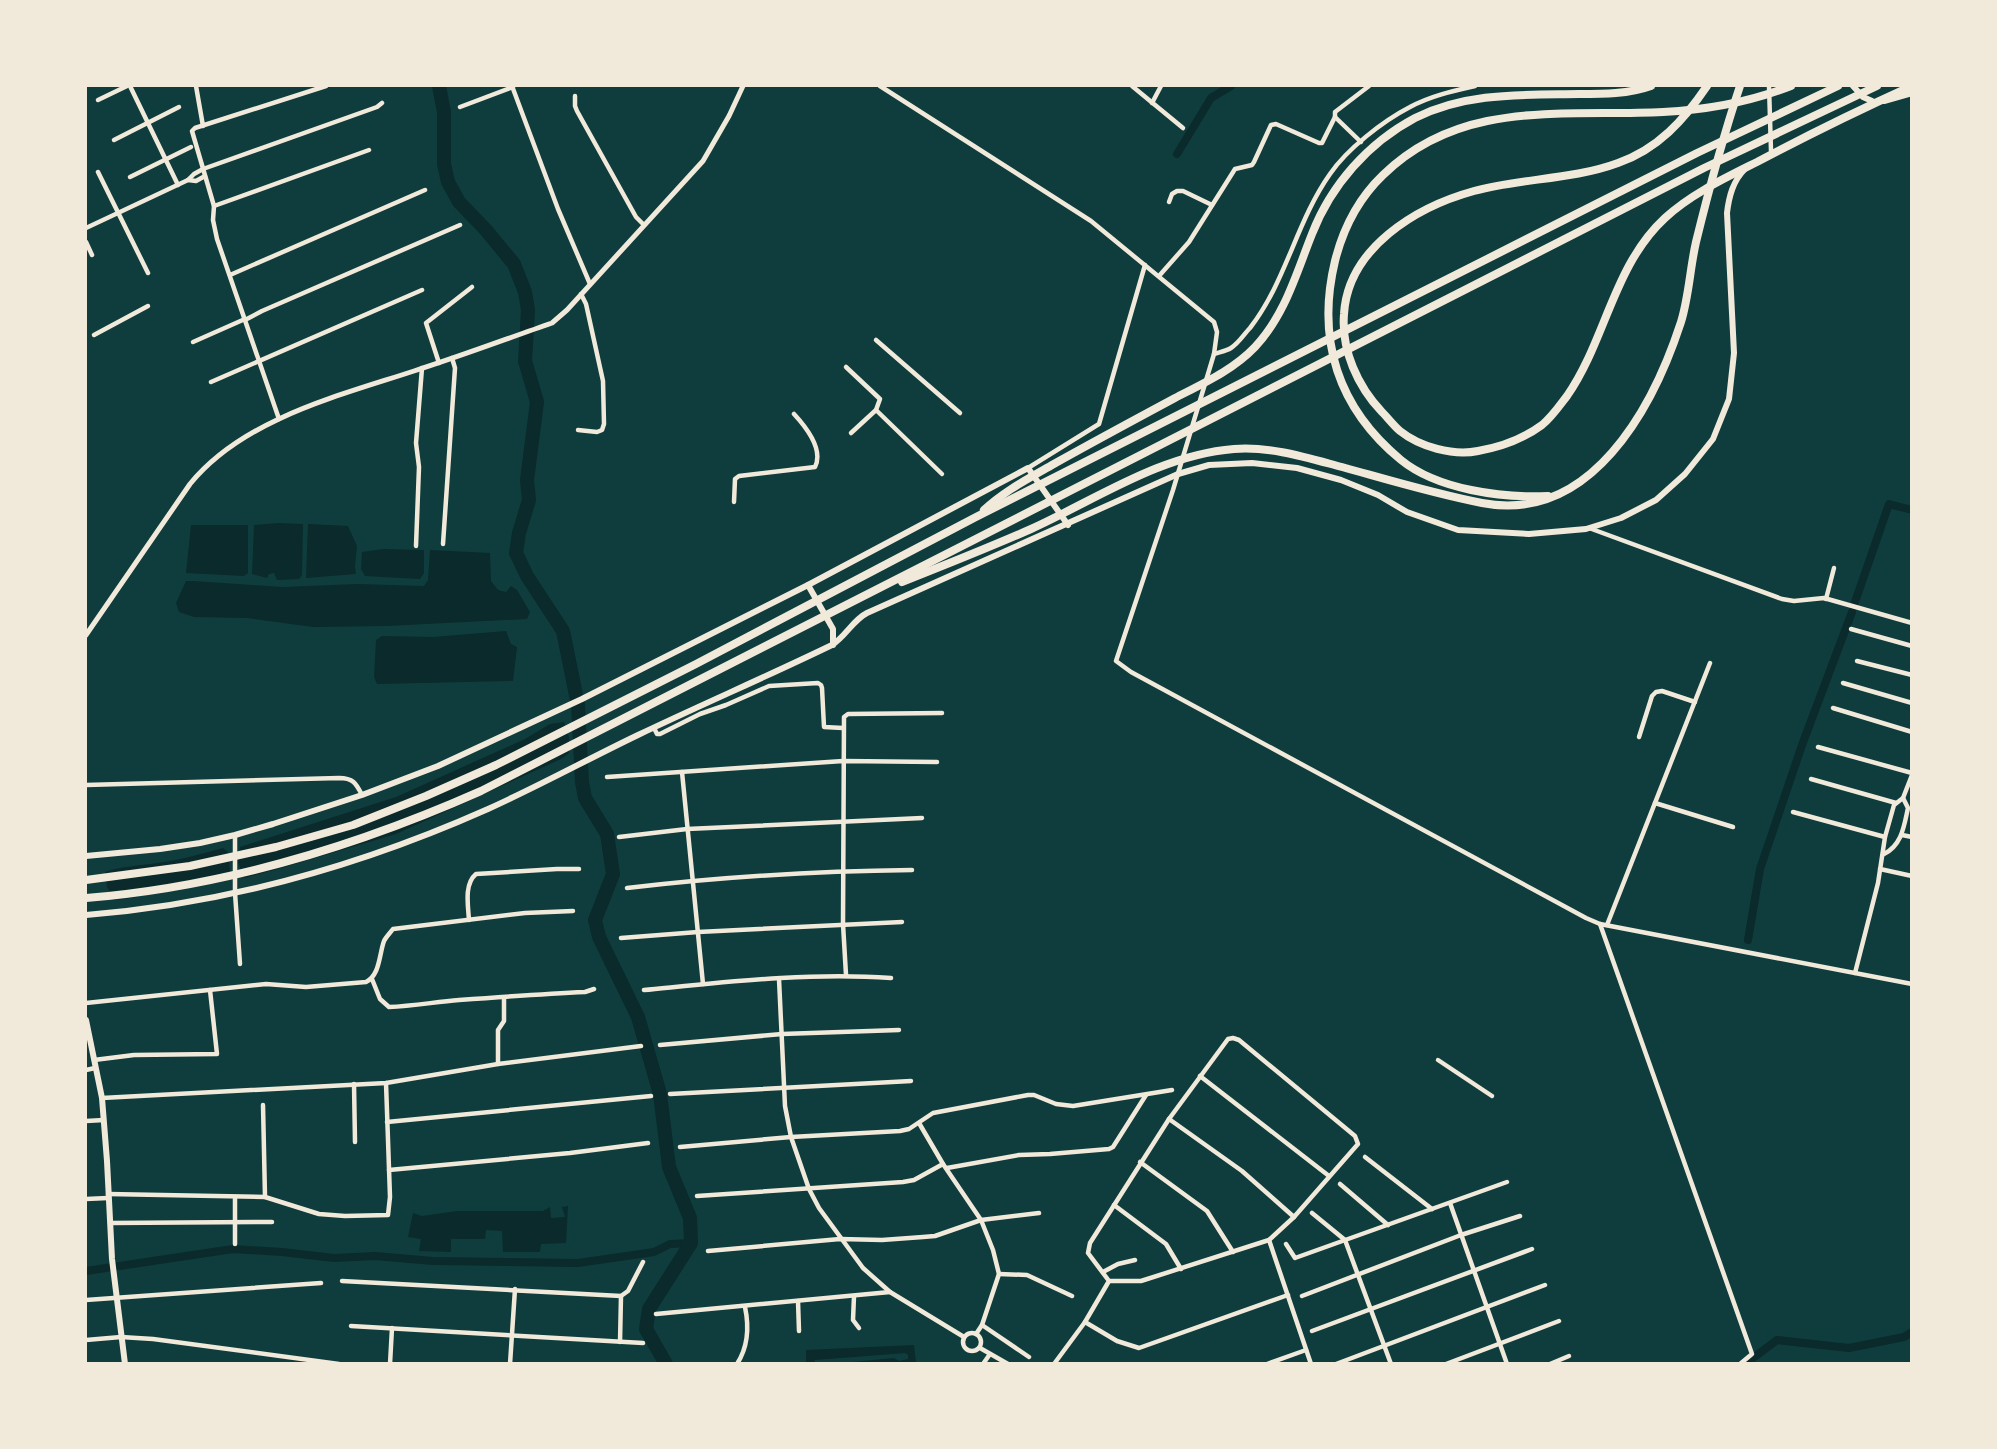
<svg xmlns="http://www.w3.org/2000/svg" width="1997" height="1449" viewBox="0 0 1997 1449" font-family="Poppins,sans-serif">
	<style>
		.water { fill: #0a2a2b }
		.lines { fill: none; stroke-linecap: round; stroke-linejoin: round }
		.canal { stroke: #0a2a2b; stroke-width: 8 }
		.river { stroke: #0a2a2b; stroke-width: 14 }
		.minor { stroke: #f1e9da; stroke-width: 4.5 }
		.tertiary { stroke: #f1e9da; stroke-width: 5 }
		.secondary { stroke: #f1e9da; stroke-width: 6 }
		.motorway { stroke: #f1e9da; stroke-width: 8 }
	</style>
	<rect width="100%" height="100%" fill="#0f3d3e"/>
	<g class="water">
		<polygon points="279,523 303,524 302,575 299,579 277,580 274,573 269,574 267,578 252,574 254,525"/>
		<polygon points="308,524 348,526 357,546 355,566 356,574 306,578"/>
		<polygon points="191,525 248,525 248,573 244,576 186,573"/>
		<polygon points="383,549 424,550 424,573 420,579 365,576 361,569 362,552"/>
		<polygon points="430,550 490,553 491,581 498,590 506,592 511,586 517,590 530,612 527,619 387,626 313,627 247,618 194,617 179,612 176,603 186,581 193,581 283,587 357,584 424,586 428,580"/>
		<polygon points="506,631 511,644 517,647 513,681 377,684 374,677 376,640 382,636 433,637"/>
		<polygon points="564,722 569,737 569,753 561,759 396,834 278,869 244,878 238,862 240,847 396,797 525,739 550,724"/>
		<path d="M223 848 228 852 231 879 125 899 114 900 107 887 105 872C122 866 139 866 157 863 180 860 201 854 223 848Z"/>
		<polygon points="568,1206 566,1243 541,1244 540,1252 503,1252 502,1231 486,1230 485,1239 451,1239 451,1252 419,1251 421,1239 408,1237 413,1213 422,1216 457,1211 543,1211 550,1207 551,1218 565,1217 562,1207"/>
		<polygon points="914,1345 916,1363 887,1363 892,1362 843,1363 894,1358 899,1361 908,1359 908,1355 905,1353 815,1360 814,1363 806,1363 806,1350"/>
	</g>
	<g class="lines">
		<g class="canal">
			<polyline points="1177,154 1211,98 1231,86"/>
			<polyline points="1855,602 1889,504 1912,510"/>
			<polyline points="1748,940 1760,869 1802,745 1852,612"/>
			<polyline points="86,1271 233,1249 282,1252 334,1258 375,1256 433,1261 578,1263 654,1252 670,1244 691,1243"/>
			<polyline points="1745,1364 1777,1340 1849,1348 1904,1337 1912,1332"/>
		</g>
		<polyline class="river" points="439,86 444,112 444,164 448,182 459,202 486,230 514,264 525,292 528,310 525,361 537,402 527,480 529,500 519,533 516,553 527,576 563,631 578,705 582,782 585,798 607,834 613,874 595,920 599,937 638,1017 660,1094 669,1167 690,1218 691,1243 649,1309 646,1329 666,1364"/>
		<g class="minor">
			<polyline points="130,86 178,185"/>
			<polyline points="196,86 203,126"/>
			<polyline points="512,86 558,209 590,284"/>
			<polyline points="880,86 1091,221 1214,322 1217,332 1214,354 1173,490 1116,661 1131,672 1586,918 1600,924 1912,984"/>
			<polyline points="1132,86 1183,128"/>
			<polyline points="1769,86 1771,151"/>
			<polyline points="575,96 575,106 577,111 636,217 644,225"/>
			<polyline points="98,100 127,86"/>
			<polyline points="1152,103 1161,86"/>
			<polyline points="460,107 513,87"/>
			<polyline points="114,140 179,107"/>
			<polyline points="1361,142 1335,117 1335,112 1369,86"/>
			<polyline points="98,172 148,273"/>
			<polyline points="130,177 191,147"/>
			<polyline points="188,180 196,181 205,176"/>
			<polyline points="1169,202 1172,194 1177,191 1183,191 1212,205"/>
			<polyline points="214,206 369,150"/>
			<polyline points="86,228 188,180 194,174 203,169 377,107 382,103"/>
			<polyline points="86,242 92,255"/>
			<polyline points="230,275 425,190"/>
			<polyline points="1159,276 1189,242 1235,169 1252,165 1254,162 1271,125 1276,124 1319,143 1322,143 1335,117"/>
			<polyline points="245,320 262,311 460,225"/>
			<polyline points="94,335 148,306"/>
			<polyline points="876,340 960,413"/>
			<polyline points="193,342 245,319"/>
			<path d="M1214 354C1220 352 1226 351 1231 348 1239 343 1244 334 1250 328 1286 282 1296 222 1330 174 1347 149 1383 121 1410 107 1430 96 1453 91 1475 86"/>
			<polyline points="439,363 426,323 472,287"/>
			<polyline points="846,367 880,399 876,410 851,433"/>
			<polyline points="211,382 422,290"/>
			<polyline points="876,410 942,474"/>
			<polyline points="279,419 217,239 213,220 214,206 192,131 195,128 326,86"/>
			<polyline points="578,430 597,432 602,430 604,424 603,381 586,304 581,294"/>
			<polyline points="1028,468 1099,424 1145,265"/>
			<path d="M734 502 735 479 739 476 815 467C824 449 806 427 794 414"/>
			<polyline points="1589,528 1782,599 1794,601 1824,598 1912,623"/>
			<polyline points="443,544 455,368 452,358"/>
			<polyline points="416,546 419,467 416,443 422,368"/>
			<polyline points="1826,599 1834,568"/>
			<polyline points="1851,629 1912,646"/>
			<polyline points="1857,661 1912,675"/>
			<polyline points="1843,683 1912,703"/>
			<polyline points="1833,708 1912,732"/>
			<polyline points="654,728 657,734 660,734 700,714 726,705 769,686 818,683 821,685 822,688 824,727 843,728"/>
			<polyline points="1639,737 1652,696 1656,692 1662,691 1695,702"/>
			<polyline points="1818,747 1912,773"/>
			<polyline points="682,772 703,984"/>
			<polyline points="607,777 843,761 937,762"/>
			<polyline points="1811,779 1896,803"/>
			<path d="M86 785 339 778C353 778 356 783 362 795"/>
			<polyline points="1655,803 1733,827"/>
			<polyline points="1793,812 1885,837"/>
			<polyline points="235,835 235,893 240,964"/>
			<polyline points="1902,835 1912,837"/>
			<polyline points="619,837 687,829 922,818"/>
			<path d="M1884 854C1902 845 1904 826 1908 808L1903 798"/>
			<polyline points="1880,869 1912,876"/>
			<path d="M627 888C721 877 816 871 912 870"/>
			<path d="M469 920C468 905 464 884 476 874L557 869H579"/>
			<polyline points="1600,924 1752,1354 1740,1364"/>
			<polyline points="1607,925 1710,663"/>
			<polyline points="621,938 698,932 902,922"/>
			<polyline points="1855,973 1878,883 1885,837 1894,805 1903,798 1912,775"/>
			<polyline points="846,975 843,924 844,717 848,714 942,713"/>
			<path d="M372 979 380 999 389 1007C413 1006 435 1002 459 1000 501 997 543 994 585 992L594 989"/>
			<polyline points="779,979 785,1106 791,1137 809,1189 819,1208 863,1268 890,1292 964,1337"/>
			<path d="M644 990C726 982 809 972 891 978"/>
			<path d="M86 1003 266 984 306 987 366 982C380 975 379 955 384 941 386 937 390 933 393 929L525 913 573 911"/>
			<polyline points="660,1045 782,1034 899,1030"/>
			<polyline points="94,1060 134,1055 217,1054 210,990"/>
			<polyline points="1438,1060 1492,1096"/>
			<polyline points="498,1064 498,1030 504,1021 504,998"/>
			<polyline points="86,1070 95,1068"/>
			<polyline points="1200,1076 1329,1176"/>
			<polyline points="354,1084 355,1142"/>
			<polyline points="670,1094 911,1081"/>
			<polyline points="102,1098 386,1083 498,1064 641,1046"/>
			<polyline points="263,1105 265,1197"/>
			<polyline points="1169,1119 1242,1171 1294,1217"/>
			<polyline points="86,1121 104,1120"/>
			<polyline points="387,1122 651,1096"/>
			<polyline points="919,1123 943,1164 981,1220 993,1250 999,1274 982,1325 976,1334"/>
			<polyline points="680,1147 791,1137 900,1131 909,1129 933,1113 1028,1095 1034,1095 1056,1104 1073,1106 1172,1090"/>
			<polyline points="1365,1157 1432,1209"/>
			<polyline points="1140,1162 1207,1211 1233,1252"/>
			<polyline points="947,1168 1019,1155 1050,1154 1109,1149 1113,1147 1146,1095"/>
			<polyline points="389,1170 570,1153 648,1143"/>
			<polyline points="1340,1184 1388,1225"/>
			<polyline points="108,1194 265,1197 319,1214 345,1216 388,1215 390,1197 386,1083"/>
			<polyline points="697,1196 903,1182 914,1180 943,1164"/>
			<polyline points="86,1199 108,1198"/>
			<polyline points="1450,1203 1507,1364"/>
			<polyline points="1114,1205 1166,1244 1181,1269"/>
			<polyline points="1312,1213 1345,1240 1391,1364"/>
			<polyline points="110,1223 272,1222"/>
			<polyline points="1269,1240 1311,1364"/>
			<polyline points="235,1244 235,1197"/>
			<polyline points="1286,1244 1295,1258 1507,1182"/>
			<polyline points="708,1251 840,1239 882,1240 923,1237 935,1236 981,1220 1039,1213"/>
			<polyline points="1103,1272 1118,1264 1135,1260"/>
			<polyline points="999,1274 1027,1275 1072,1296"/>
			<polyline points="342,1281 621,1296 628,1291 643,1262"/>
			<polyline points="854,1296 853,1320 859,1328"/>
			<polyline points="1302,1296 1461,1235 1520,1216"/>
			<polyline points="86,1300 321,1283"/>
			<polyline points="798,1301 799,1331"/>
			<polyline points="656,1314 890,1292"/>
			<polyline points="1085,1322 1117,1341 1139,1348 1288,1295"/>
			<polyline points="982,1325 1029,1357"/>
			<polyline points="351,1326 643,1343"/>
			<polyline points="1312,1331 1532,1249"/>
			<circle cx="972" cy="1342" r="9"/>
			<polyline points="86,1340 121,1337 153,1339 339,1364"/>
			<polyline points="620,1342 621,1296"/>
			<polyline points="980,1348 1008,1364"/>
			<polyline points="390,1364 392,1328"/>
			<polyline points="510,1364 515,1289"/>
			<path d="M737 1364C748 1347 749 1326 745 1307"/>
			<polyline points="983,1364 990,1354"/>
			<polyline points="1054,1364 1085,1322 1109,1281 1141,1281 1269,1240 1294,1217 1358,1144 1355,1136 1239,1040 1233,1038 1228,1039 1169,1119 1090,1243 1088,1253 1109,1281"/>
			<polyline points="1267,1364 1306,1350"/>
			<polyline points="1336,1364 1545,1285"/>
			<polyline points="1446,1364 1559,1321"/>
			<polyline points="1550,1364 1569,1356"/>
		</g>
		<path class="tertiary" d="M86 635 190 484C243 419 338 396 414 371 461 356 506 339 552 323L567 310 703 161 729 116 743 86"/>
		<g class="secondary">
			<polyline points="1853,86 1863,97 1872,101"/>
			<polyline points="1884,101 1912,93"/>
			<polyline points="808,585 833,629 833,645"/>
			<polyline points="86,856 160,849 200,843 235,835 273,824 362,795 438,766 582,699 808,585 1028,468 1068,525"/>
			<path d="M86 915C225 904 360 866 488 809 539 786 588 759 638 735 703 704 768 676 832 645 846 636 853 620 867 613L1178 474 1209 465 1252 463 1297 468 1341 480 1378 495 1407 512 1458 530 1529 534 1586 529 1621 518 1656 500 1685 474 1713 439 1729 399 1734 353 1727 213C1729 196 1733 181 1745 169"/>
			<polyline points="86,1020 102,1098 107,1161 112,1259 125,1364"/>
		</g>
		<g class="motorway">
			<path d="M1707 86C1684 120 1658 149 1618 163 1572 180 1521 178 1474 191 1416 207 1348 248 1344 314 1341 350 1358 387 1382 412 1388 418 1394 426 1400 431 1420 447 1453 456 1478 451 1501 447 1523 439 1542 425 1552 417 1560 405 1567 396 1606 340 1613 266 1665 218 1691 194 1725 178 1757 162 1808 135 1859 110 1912 86"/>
			<path d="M1548 496C1502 498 1438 490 1401 460 1338 408 1316 340 1335 261 1343 229 1359 198 1383 175 1462 98 1564 117 1663 112 1707 110 1750 102 1791 86"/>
			<path d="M984 510C1004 491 1028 479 1052 465 1093 442 1134 420 1175 398 1204 383 1233 370 1255 347 1285 315 1296 274 1312 234 1331 185 1368 143 1415 118 1466 92 1523 95 1579 94 1603 94 1629 94 1651 86"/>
			<path d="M902 582C945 565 988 548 1031 529 1097 499 1160 455 1234 449 1270 446 1308 458 1342 467 1389 480 1435 494 1482 503 1591 524 1653 408 1681 322 1689 296 1690 268 1696 242 1709 189 1723 137 1740 86"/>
			<polyline points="86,880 190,866 276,847 353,825 426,796 496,765 696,664 976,517 1697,153 1838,86"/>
			<path d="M86 898C222 887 357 846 481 791L1704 168 1877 86"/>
		</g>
	</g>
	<rect width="1997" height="1449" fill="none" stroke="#f1e9da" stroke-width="174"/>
</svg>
